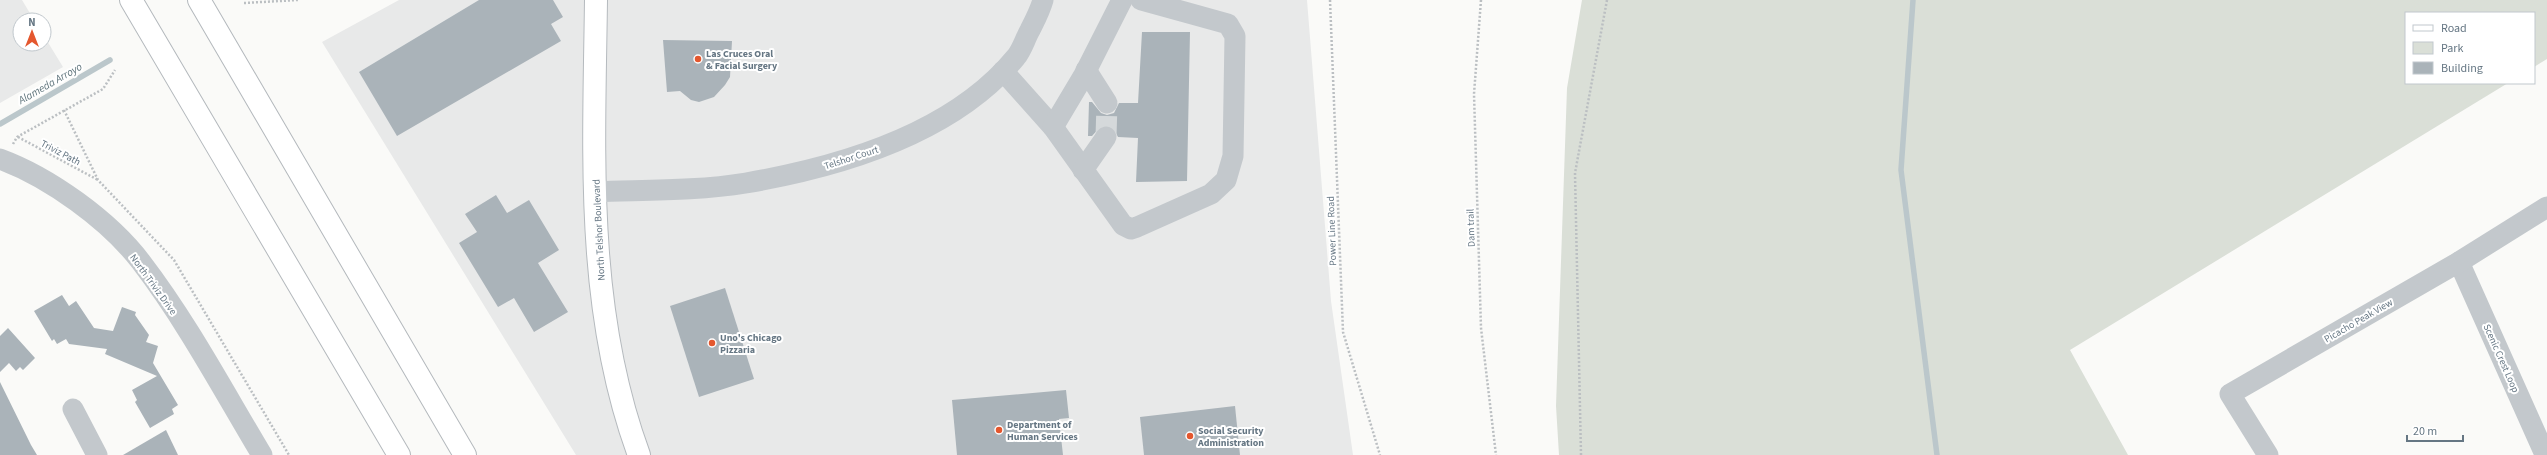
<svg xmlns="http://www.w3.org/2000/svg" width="2547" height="455" viewBox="0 0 2547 455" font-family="'Source Sans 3',sans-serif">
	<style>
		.built { fill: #e8e9e9 }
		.green { fill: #dadfd7 }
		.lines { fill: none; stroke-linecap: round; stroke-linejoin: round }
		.stream { stroke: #bbc7cb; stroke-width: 5.5 }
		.building { fill: #aab3b9 }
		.minor-tunnel { stroke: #d5d9db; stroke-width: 21; stroke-dasharray: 21 10; stroke-linecap: butt }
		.major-casing { stroke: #b5babe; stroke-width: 24 }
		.highway-casing { stroke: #b4b9bd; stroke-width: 24 }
		.path { stroke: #bbbfc2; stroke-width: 2.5; stroke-dasharray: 2 2; stroke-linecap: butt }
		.minor { stroke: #c3c8cc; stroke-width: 21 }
		.major { stroke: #fff; stroke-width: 22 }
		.highway { stroke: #fff; stroke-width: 22 }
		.poi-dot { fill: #e4572e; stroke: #fff; stroke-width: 1.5 }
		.labels { text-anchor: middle; stroke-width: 4; stroke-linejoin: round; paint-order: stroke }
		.poi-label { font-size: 10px; font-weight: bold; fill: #657683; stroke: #fff; text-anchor: start }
		.street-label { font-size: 10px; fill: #657683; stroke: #fff }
		.water-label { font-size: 11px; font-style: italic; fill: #60757c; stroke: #fff }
	</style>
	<rect width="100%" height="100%" fill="#fafaf8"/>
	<g class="built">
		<polygon points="0,0 22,0 34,20 20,20 20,44 44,44 44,36 63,67 0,103"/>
		<polygon points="399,0 1307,0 1331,301 1353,455 576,455 322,42"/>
	</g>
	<polygon class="green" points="1582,0 2547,0 2547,59 2534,67 2534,13 2406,13 2406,83 2508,83 2070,350 2128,455 1559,455 1556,406 1567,88"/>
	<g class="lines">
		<g class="stream">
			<polyline points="1913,0 1901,170 1937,455"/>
			<polyline points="0,124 110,60"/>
		</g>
	</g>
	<g class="building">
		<polygon points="479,0 553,0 563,17 551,24 561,41 397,136 359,72"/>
		<polygon points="1142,32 1190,32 1187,181 1136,182 1138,138 1118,137 1113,127 1107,125 1101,126 1092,136 1088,136 1089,102 1092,102 1101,113 1107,115 1114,113 1119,103 1138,103"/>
		<polygon points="663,40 732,41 730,77 725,85 714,97 699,102 691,100 680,91 667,92"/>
		<polygon points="496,195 507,213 529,200 559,250 538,263 568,312 534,332 514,298 498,307 459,243 477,232 465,214"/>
		<polygon points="725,288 754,379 699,397 670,306"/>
		<polygon points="62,295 69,306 76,301 94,328 113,331 122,307 136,312 135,315 149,335 146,342 158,346 153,363 178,405 172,409 174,414 150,428 135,402 137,400 132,390 157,376 105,354 107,349 69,344 66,339 57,344 54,339 52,341 34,311"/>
		<polygon points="8,328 35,358 23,370 20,367 16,371 9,363 0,372 0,336"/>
		<polygon points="0,382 31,445 37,455 0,455"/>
		<polygon points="1066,390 1069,418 1059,419 1063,455 957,455 952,400"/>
		<polygon points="1235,406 1240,455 1144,455 1140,417"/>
		<polygon points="166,430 178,455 123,455"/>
	</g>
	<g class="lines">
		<polyline class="minor-tunnel" points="1106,137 1107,103"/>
		<g class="major-casing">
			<path id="major" d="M596 0C594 153 585 309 639 455"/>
		</g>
		<g class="highway-casing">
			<g id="highway">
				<polyline points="131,0 399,455"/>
				<polyline points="199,0 465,455"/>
			</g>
		</g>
		<g class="path">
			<polyline points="1330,0 1343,332 1380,455"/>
			<polyline points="1481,0 1474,94 1481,328 1496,455"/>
			<polyline points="244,3 298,0"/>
			<polyline points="64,110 98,180 174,260 289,455"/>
			<polyline points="18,137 98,180"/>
			<polyline points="13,144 17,137 103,89 115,70"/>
			<polyline points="1581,455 1575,173 1607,0"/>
		</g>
		<g class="minor">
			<polyline points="1086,70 1107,103"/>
			<polyline points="1003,71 1053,127 1123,225 1131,229 1137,227 1211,194 1226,180 1233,156 1235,36 1228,24 1141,0"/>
			<polyline points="1053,127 1084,75 1122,0"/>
			<path d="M0 159C49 177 109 220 141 262 187 322 223 390 262 455"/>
			<polyline points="1083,170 1106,137"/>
			<path d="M595 192C645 190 697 191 746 183 840 167 953 134 1016 57 1022 50 1025 39 1030 30 1035 20 1040 11 1043 0"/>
			<polyline points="2459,262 2543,450 2547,449"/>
			<polyline points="73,409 97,455"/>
			<polyline points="2268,455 2230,394 2459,262 2547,207"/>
		</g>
		<use href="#major" class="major"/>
		<use href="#highway" class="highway"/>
	</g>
	<g class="poi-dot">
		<circle cx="698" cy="59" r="4"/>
		<circle cx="712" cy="343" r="4"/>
		<circle cx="999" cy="430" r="4"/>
		<circle cx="1190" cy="436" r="4"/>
	</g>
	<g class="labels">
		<g class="poi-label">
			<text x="706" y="57">Las Cruces Oral<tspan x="706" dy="12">&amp; Facial Surgery</tspan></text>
			<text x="720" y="341">Uno's Chicago<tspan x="720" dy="12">Pizzaria</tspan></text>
			<text x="1007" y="428">Department of<tspan x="1007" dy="12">Human Services</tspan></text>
			<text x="1198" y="434">Social Security<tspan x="1198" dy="12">Administration</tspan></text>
		</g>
		<g class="street-label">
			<text transform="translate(61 152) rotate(28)" y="4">Triviz Path</text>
			<text transform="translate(851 157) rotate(-18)" y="4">Telshor Court</text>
			<text transform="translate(1470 228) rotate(-92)" y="4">Dam trail</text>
			<text transform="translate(598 230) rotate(-93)" y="4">North Telshor Boulevard</text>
			<text transform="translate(1331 231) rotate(-92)" y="4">Power Line Road</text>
			<text transform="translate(154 284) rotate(54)" y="4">North Triviz Drive</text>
			<text transform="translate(2358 320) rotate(-30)" y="4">Picacho Peak View</text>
			<text transform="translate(2502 358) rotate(66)" y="4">Scenic Crest Loop</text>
		</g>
		<g class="water-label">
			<text transform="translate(50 83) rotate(-30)" y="4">Alameda Arroyo</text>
		</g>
	</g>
	<rect x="2405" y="12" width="130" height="72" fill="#ffffff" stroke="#c1c8cd"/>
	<rect x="2413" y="25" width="20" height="6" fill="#ffffff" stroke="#c1c8cd"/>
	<text x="2441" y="32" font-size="12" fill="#657683">Road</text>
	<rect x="2413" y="42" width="20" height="12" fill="#dadfd7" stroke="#c1c8cd"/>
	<text x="2441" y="52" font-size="12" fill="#657683">Park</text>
	<rect x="2413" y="62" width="20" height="12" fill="#aab3b9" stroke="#c1c8cd"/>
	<text x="2441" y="72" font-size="12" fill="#657683">Building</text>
	<g transform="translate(32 32)"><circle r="19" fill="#ffffff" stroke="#c1c8cd"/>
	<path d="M0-3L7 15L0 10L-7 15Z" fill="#e4572e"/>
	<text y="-6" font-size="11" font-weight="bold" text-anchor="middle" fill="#657683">N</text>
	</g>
	<path d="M2407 435v6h56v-6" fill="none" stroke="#657683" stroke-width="2"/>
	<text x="2413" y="435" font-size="12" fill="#657683" stroke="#ffffff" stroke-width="3" paint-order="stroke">20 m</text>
</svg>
